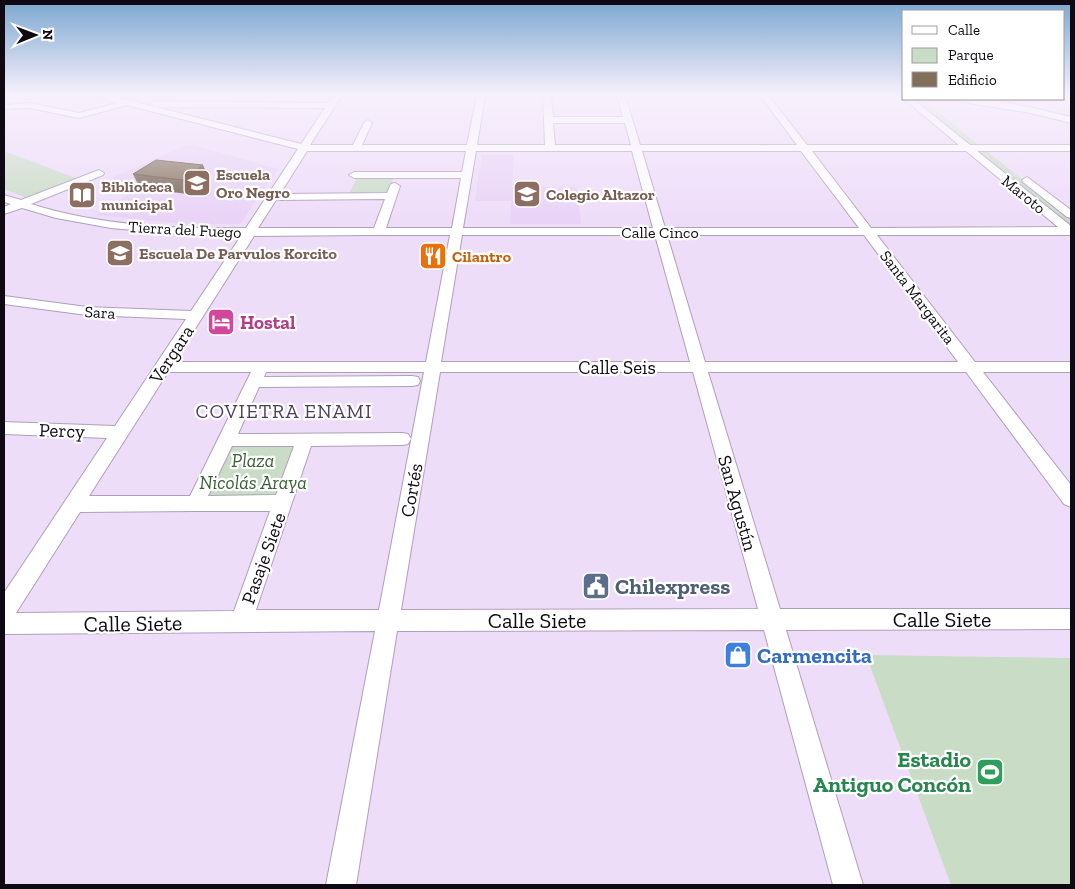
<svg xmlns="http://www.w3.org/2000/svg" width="1075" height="889" viewBox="0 0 1075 889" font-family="'Zilla Slab',serif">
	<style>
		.built { fill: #e9d3f6 }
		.green { fill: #c9dcc6 }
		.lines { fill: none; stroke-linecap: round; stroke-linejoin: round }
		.minor-casing { stroke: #af9fba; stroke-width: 2 }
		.minor { fill: #fff; fill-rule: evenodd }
		.wall { fill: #715f4d }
		.shaded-wall { fill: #5c4d3e }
		.building { fill: #836e59; stroke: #5c4d3e }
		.labels { text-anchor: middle; stroke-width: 4.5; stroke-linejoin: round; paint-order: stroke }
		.far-education-label { font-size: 16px; font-weight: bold; fill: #785e54; stroke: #fff; text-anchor: start }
		.far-street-label { font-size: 16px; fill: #0e0912; stroke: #fff }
		.far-food-label { font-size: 16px; font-weight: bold; fill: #c56008; stroke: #fff; text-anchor: start }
		.hotel-label { font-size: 19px; font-weight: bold; fill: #b23c85; stroke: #fff; text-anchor: start }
		.street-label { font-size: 19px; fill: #0e0912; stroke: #fff }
		.park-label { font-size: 19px; font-style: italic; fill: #3b5f36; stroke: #fff }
		.neighbourhood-label { font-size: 20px; letter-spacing: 1px; fill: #4e4057; stroke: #fff }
		.near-service-label { font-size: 22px; font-weight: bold; fill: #4e5e75; stroke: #fff; text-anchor: start }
		.near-street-label { font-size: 22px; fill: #0e0912; stroke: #fff }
		.near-shop-label { font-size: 22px; font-weight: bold; fill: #366cbe; stroke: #fff; text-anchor: start }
		.near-leisure-label { font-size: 22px; font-weight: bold; fill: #27864d; stroke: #fff; text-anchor: end }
	</style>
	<rect width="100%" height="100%" fill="#eeddf9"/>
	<g class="built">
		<polygon points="189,144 278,169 240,224 183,224 96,215 139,188 111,178"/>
		<polygon points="482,155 514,155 512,187 577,187 581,224 510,224 511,201 475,201"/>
	</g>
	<g class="green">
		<polygon points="910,99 921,99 979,145 968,145"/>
		<polygon points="4,151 78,179 29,199 4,189"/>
		<polygon points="981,151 988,152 1071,219 1071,225 1065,223 978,153"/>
		<polygon points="357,177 394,177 387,194 349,194"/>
		<polygon points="232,444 295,445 276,496 208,497"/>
		<polygon points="866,655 1071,658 1071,885 951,885"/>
	</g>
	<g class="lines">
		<g class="minor-casing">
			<g id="minor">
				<path d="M94 95H108L301 144 325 108 154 107 150 104 154 101 328 103 334 95H342L310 145H353L364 123 368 120 372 123 362 145H467L477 95H485L477 145H545L543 95H551L553 117H623L617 95H625L640 145H797L760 95H768L807 145H959L904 99H913L970 145H1071V151H977L1071 226V235H877L975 362H1071V372H983L1071 485V507L1064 504 966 372H708L780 609H1071V629L786 630 863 885H833L764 630 397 631 356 885H326L375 631 4 634V593L107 438 4 434V422L115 426 186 319 87 315 4 304V296L87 307 191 311 241 236 167 233 111 228 56 218 22 208 4 214V207L11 204 4 202V195L21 200 99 170 104 173 103 175 31 204C100 226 175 229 246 228L298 149 127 105 79 118 30 108 4 109V105L30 103 79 113 117 103ZM553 123H625L631 145H555ZM307 151H466L462 172H354L349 175 354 178H461L452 228H386L400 186 395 183 391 184 387 193 280 194ZM476 151H632L653 228H463ZM642 151H801L859 228H665ZM812 151H966L1058 227 871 228ZM385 199 374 228H258L276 200ZM374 235H450L426 362H174L254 236ZM462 235H655L690 362H441ZM667 235H864L958 362H705ZM168 372H251L190 496H89ZM266 372H424L379 610H256L311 446 402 445 408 444 411 439 408 434 402 433 238 434 259 387 412 386 418 385 420 381 418 377 412 376 264 377ZM440 372H693L758 609 401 610ZM232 446H294L276 495 208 496ZM193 511H270L234 611 16 613 80 512Z"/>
				<path d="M952 99C991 96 1033 108 1071 117V123L1031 113 956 101Z"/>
				<polygon points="1027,177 1071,210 1071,218 1067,217 1023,182 1022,180"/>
			</g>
		</g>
		<use href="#minor" class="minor"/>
	</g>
	<polygon class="wall" points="133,174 209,178 188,194 140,188"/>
	<polygon class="shaded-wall" points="203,165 209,178 188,194 182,180"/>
	<polygon class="building" points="156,160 203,165 182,180 133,174"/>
	<linearGradient id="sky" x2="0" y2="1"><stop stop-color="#7ba7d0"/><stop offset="0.43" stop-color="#f7f0fc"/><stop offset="1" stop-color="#f7f0fc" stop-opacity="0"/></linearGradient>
	<rect width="1075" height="220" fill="url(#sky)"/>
	<defs>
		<g id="school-square" transform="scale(1.4375)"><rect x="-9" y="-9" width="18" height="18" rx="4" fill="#8d6e63" stroke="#fff"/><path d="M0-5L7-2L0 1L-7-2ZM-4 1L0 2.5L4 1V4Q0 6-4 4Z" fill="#fff"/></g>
		<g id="library-square" transform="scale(1.4375)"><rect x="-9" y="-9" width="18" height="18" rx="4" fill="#8d6e63" stroke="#fff"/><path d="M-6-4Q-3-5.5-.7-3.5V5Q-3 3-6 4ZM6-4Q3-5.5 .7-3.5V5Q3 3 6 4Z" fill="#fff"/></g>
		<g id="restaurant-square" transform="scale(1.4375)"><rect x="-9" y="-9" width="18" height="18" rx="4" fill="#e8710a" stroke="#fff"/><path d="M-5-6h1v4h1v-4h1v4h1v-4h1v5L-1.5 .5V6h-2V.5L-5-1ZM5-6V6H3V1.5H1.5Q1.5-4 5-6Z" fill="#fff"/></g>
		<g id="hotel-square" transform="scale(1.4375)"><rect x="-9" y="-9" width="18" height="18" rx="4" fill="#d1479c" stroke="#fff"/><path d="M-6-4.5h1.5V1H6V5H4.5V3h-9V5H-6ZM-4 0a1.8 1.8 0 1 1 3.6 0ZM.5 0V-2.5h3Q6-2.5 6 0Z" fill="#fff"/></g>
		<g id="civic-square" transform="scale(1.4375)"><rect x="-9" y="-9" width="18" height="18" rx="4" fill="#5c6f8a" stroke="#fff"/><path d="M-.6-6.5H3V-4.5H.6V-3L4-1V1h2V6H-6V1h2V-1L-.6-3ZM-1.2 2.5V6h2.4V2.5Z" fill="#fff"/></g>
		<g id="shop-square" transform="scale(1.4375)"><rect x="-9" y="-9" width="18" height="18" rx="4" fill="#3f7fe0" stroke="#fff"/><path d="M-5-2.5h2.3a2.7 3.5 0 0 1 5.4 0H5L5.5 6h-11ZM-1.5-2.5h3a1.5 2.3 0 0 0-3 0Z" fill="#fff"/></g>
		<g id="stadium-square" transform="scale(1.4375)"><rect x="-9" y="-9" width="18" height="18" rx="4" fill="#2e9e5b" stroke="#fff"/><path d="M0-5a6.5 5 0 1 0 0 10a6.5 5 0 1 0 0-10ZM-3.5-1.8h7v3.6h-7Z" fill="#fff"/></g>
	</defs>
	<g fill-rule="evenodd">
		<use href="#school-square" x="197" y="183"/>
		<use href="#school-square" x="527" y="194"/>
		<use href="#library-square" x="82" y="195"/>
		<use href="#school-square" x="120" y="253"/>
		<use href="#restaurant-square" x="433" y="256"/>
		<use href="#hotel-square" x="221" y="322"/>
		<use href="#civic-square" x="596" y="586"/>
		<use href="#shop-square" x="738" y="655"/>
		<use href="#stadium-square" x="990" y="772"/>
	</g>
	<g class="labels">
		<g class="far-education-label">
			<text x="216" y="180">Escuela<tspan x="216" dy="18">Oro Negro</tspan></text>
			<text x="101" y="192">Biblioteca<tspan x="101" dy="18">municipal</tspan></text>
			<text x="546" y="200">Colegio Altazor</text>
			<text x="139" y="259">Escuela De Parvulos Korcito</text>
		</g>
		<g class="far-street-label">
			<text transform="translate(1024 194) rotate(39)" y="6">Maroto</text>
			<text transform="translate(185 229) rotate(3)" y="6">Tierra del Fuego</text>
			<text x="660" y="238">Calle Cinco</text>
			<text transform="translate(918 297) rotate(53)" y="6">Santa Margarita</text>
			<text transform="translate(100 312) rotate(4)" y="6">Sara</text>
		</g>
		<g class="far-food-label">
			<text x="452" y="262">Cilantro</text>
		</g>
		<g class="hotel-label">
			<text x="240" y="329">Hostal</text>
		</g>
		<g class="street-label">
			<text transform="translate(171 354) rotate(-57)" y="7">Vergara</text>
			<text x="617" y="374">Calle Seis</text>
			<text transform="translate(62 430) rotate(2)" y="7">Percy</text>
			<text transform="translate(411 490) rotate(-80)" y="7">Cortés</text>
			<text transform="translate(738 503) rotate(74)" y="7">San Agustín</text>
			<text transform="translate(263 558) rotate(-70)" y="7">Pasaje Siete</text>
		</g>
		<g class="park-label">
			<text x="253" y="467">Plaza<tspan x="253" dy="22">Nicolás Araya</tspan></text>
		</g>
		<g class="neighbourhood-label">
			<text x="284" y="418">COVIETRA ENAMI</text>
		</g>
		<g class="near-service-label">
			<text x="615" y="594">Chilexpress</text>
		</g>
		<g class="near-street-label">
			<text x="942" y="627">Calle Siete</text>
			<text x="537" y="628">Calle Siete</text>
			<text transform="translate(133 623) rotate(-1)" y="8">Calle Siete</text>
		</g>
		<g class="near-shop-label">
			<text x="757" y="663">Carmencita</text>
		</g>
		<g class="near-leisure-label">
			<text x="971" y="767">Estadio<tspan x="971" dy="25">Antiguo Concón</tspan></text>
		</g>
	</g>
	<rect width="1075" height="889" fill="none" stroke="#0e0912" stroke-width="10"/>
	<rect x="902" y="10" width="162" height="90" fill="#ffffff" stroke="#9f9da0"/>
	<rect x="912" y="26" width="25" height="8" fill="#ffffff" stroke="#9f9da0"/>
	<text x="948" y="35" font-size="15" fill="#0e0912">Calle</text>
	<rect x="912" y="48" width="25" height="15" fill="#c9dcc6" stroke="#9f9da0"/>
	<text x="948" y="60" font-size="15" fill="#0e0912">Parque</text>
	<rect x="912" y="72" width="25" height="15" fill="#836e59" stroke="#9f9da0"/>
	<text x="948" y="85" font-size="15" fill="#0e0912">Edificio</text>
	<g transform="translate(35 35) rotate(89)" stroke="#ffffff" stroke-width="4" paint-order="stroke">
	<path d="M0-4L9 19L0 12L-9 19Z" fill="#0e0912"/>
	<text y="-8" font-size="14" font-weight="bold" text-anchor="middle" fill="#0e0912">N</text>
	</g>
</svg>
